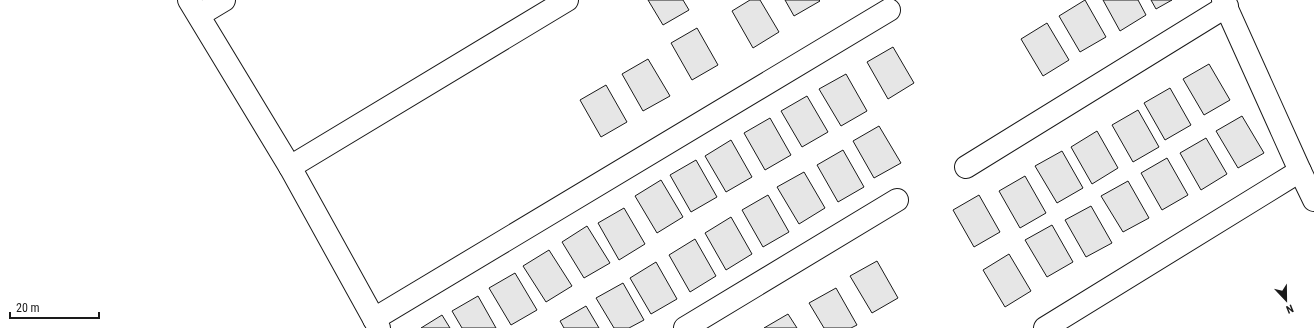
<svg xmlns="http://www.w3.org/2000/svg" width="1314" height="328" viewBox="0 0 1314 328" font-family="'Roboto Condensed',sans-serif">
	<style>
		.building { fill: #e6e6e6; stroke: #1a1a1a }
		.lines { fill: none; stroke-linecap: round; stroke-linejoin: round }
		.street-casing { stroke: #1a1a1a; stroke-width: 24 }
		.street { stroke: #fff; stroke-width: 22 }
	</style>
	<rect width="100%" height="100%" fill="#fff"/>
	<g class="building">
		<polygon points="648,0 683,0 689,10 663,25"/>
		<polygon points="750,0 760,0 779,32 753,48 732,11"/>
		<polygon points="785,0 819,0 820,1 794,16"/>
		<polygon points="1085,0 1106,37 1080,52 1059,16"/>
		<polygon points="1103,0 1138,0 1146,15 1120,31"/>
		<polygon points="1151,0 1172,0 1156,9"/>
		<polygon points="1047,23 1069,60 1043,76 1021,39"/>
		<polygon points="697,28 718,65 692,80 671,43"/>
		<polygon points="893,47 914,83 888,99 867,62"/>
		<polygon points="648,59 670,96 643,111 622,74"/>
		<polygon points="1209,64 1230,100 1204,115 1183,79"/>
		<polygon points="846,74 867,111 841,126 819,89"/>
		<polygon points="606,85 627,122 601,137 580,100"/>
		<polygon points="1170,88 1191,125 1165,140 1144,103"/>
		<polygon points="807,96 828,132 802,147 781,111"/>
		<polygon points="1138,110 1159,147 1133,162 1112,125"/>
		<polygon points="1242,116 1264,153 1238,168 1216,131"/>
		<polygon points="770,118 791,155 765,170 744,133"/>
		<polygon points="879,126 901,163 874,178 853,141"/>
		<polygon points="1097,131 1118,168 1092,184 1071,147"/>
		<polygon points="1206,138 1227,174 1201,190 1180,153"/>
		<polygon points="731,140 752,177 726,192 705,156"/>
		<polygon points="843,150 864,187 838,202 817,165"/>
		<polygon points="1062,151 1083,188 1057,203 1035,166"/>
		<polygon points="1167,158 1188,195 1162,210 1141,173"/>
		<polygon points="696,160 717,197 691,212 670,175"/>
		<polygon points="804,172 825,208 799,224 777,187"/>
		<polygon points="1025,176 1046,213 1020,228 999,191"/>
		<polygon points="661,180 683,217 657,233 635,196"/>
		<polygon points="1128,181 1149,218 1123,232 1101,196"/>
		<polygon points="768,195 789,232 763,247 742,210"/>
		<polygon points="979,195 1000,232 974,247 953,210"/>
		<polygon points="1091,206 1112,243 1086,257 1065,220"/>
		<polygon points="624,208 645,244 619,260 598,223"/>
		<polygon points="731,217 752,254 726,270 705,233"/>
		<polygon points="1052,225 1073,262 1047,277 1025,240"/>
		<polygon points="587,226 610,263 584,278 562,242"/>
		<polygon points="695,239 716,276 690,292 669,255"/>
		<polygon points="549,250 572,286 546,302 523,266"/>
		<polygon points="1009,254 1031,291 1005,307 983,270"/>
		<polygon points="877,261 898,298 872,313 850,276"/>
		<polygon points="656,262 677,299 651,314 630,278"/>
		<polygon points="515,273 537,310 511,325 489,288"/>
		<polygon points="623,283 644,320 629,328 614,328 596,298"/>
		<polygon points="836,288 857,325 851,328 824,328 809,303"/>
		<polygon points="478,296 496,328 462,328 452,311"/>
		<polygon points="586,306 599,328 564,328 560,321"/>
		<polygon points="788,314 797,328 764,328"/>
		<polygon points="442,315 450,328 421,328"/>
	</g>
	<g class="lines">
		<g class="street-casing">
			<g id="street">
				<polyline points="189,0 290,167 379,328"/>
				<polyline points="1223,0 1300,171 1314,200"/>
				<polyline points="199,15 224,0"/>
				<polyline points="290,167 567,0"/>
				<polyline points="966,167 1227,6"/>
				<polyline points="374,319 889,10"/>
				<polyline points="685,328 897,200"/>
				<polyline points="1045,328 1300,171"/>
			</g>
		</g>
		<use href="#street" class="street"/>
	</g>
	<g transform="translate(1286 300) rotate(158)" stroke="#ffffff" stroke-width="3" paint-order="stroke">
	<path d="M0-3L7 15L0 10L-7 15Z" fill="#1a1a1a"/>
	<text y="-6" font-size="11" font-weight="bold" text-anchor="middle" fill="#1a1a1a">N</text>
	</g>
	<path d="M10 312v6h89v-6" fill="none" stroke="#1a1a1a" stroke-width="2"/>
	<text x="16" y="312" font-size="12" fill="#1a1a1a" stroke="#ffffff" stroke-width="3" paint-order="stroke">20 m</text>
</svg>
